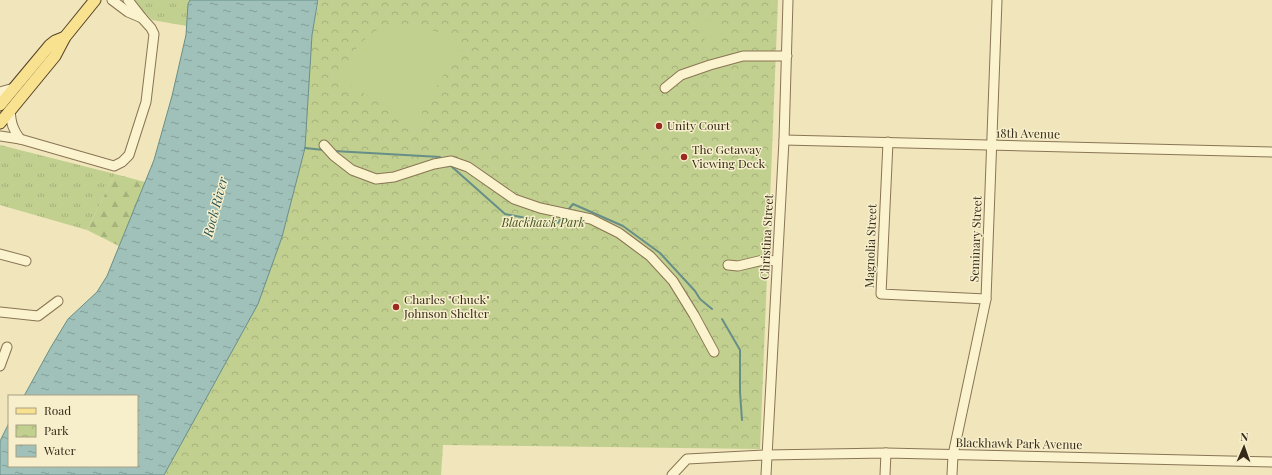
<svg xmlns="http://www.w3.org/2000/svg" width="1272" height="475" viewBox="0 0 1272 475" font-family="'Playfair Display',serif">
	<style>
		.grass { fill: url(#grass-tufts) }
		.forest { fill: url(#forest-firs) }
		.park { fill: url(#park-crowns) }
		.garden { fill: #c1cf8f }
		.water { fill: url(#water-ripples); stroke: #678f88 }
		.lines { fill: none; stroke-linecap: round; stroke-linejoin: round }
		.stream { stroke: #678f88; stroke-width: 2 }
		.minor-casing { stroke: #897554; stroke-width: 11 }
		.major-casing { stroke: #554229; stroke-width: 13 }
		.minor { stroke: #fbf2ce; stroke-width: 9 }
		.major { stroke: #f8e18f; stroke-width: 11 }
		.poi-dot { fill: #9b2a20; stroke: #f7efcb; stroke-width: 1.5 }
		.labels { text-anchor: middle; stroke-width: 3; stroke-linejoin: round; paint-order: stroke }
		.poi-label { font-size: 12px; fill: #362a1a; stroke: #f7efcb; text-anchor: start }
		.street-label { font-size: 12px; fill: #362a1a; stroke: #f7efcb }
		.park-label { font-size: 12px; font-style: italic; fill: #42541f; stroke: #f7efcb }
		.water-label { font-size: 13px; font-style: italic; fill: #285657; stroke: #f7efcb }
	</style>
	<defs>
		<pattern id="grass-tufts" width="24" height="20" patternUnits="userSpaceOnUse"><rect width="24" height="20" fill="#c1cf8f"/><path d="M3 7l-1-3M5 7V3M7 7l1-3M15 17l-1-3M17 17v-4M19 17l1-3" fill="none" stroke="#a6b27b"/></pattern>
		<pattern id="forest-firs" width="22" height="20" patternUnits="userSpaceOnUse"><rect width="22" height="20" fill="#c1cf8f"/><path d="M5 1l3.5 6h-7zM16 11l3.5 6h-7z" fill="#a6b27b"/></pattern>
		<pattern id="park-crowns" width="20" height="18" patternUnits="userSpaceOnUse"><rect width="20" height="18" fill="#c1cf8f"/><path d="M2 6a3 3 0 1 1 6 0M12 15a3 3 0 1 1 6 0" fill="none" stroke="#a6b27b"/></pattern>
		<pattern id="water-ripples" width="26" height="14" patternUnits="userSpaceOnUse"><rect width="26" height="14" fill="#a0c1ba"/><path d="M2 4q2-2 4 0t4 0M15 11q2-2 4 0t4 0" fill="none" stroke="#839d96"/></pattern>
	</defs>
	<rect width="100%" height="100%" fill="#f0e5bb"/>
	<g class="grass">
		<polygon points="132,0 190,0 188,4 187,26 152,20"/>
		<polygon points="0,145 115,174 87,230 0,205"/>
	</g>
	<polygon class="forest" points="115,174 145,182 119,246 87,230"/>
	<polygon class="park" points="319,0 778,0 760,449 443,445 441,475 164,475 258,304 282,237 305,148 312,35"/>
	<g class="garden">
		<polygon points="717,18 722,46 706,48 701,21"/>
		<path d="M396 24C419 25 443 30 460 47L422 112 424 121 421 125 410 127 406 118 341 80C347 55 368 27 396 24Z"/>
		<polygon points="654,110 675,131 664,143 643,121"/>
	</g>
	<polygon class="water" points="190,0 318,0 312,35 305,148 282,237 258,304 164,475 0,475 0,441 9,423 9,466 137,466 137,396 24,396 51,347 68,319 97,292 107,276 154,160 172,96 186,35 188,4"/>
	<g class="lines">
		<g class="stream">
			<polyline points="305,148 324,150"/>
			<polyline points="334,151 440,157"/>
			<polyline points="451,166 505,214 557,224 564,215"/>
			<polyline points="568,210 573,204 623,226 660,253 695,291 700,299 712,309"/>
			<polyline points="722,319 740,350 740,392 742,420"/>
		</g>
		<g class="minor-casing">
			<g id="minor">
				<polyline points="112,0 128,12 142,18"/>
				<polyline points="665,88 681,75 710,65 743,56 787,56"/>
				<polyline points="0,92 14,88"/>
				<path d="M10 110C11 123 13 130 20 139"/>
				<polyline points="0,136 20,139 114,166 122,162 129,155 146,102 154,34 151,28 142,18 128,0"/>
				<polyline points="784,140 1272,152"/>
				<polyline points="888,142 881,294 986,299"/>
				<polyline points="324,145 334,156 352,170 376,179 394,177 434,164 451,161 468,167 514,199 540,208 591,219 619,233 650,256 673,281 694,315 714,352"/>
				<polyline points="0,254 26,261"/>
				<polyline points="728,265 738,266 763,260 777,261"/>
				<polyline points="0,312 38,316 58,301"/>
				<polyline points="0,366 7,347"/>
				<polyline points="672,475 687,459 766,455 886,453 1272,462"/>
				<polyline points="766,475 784,140 788,0"/>
				<polyline points="885,475 886,453"/>
				<polyline points="952,475 953,455 986,299 997,0"/>
			</g>
		</g>
		<g class="major-casing">
			<g id="major">
				<polyline points="0,105 50,45 55,41 65,37"/>
				<polyline points="0,123 55,56 65,37 95,0"/>
			</g>
		</g>
		<use href="#minor" class="minor"/>
		<use href="#major" class="major"/>
	</g>
	<g class="poi-dot">
		<circle cx="659" cy="126" r="4"/>
		<circle cx="684" cy="157" r="4"/>
		<circle cx="396" cy="307" r="4"/>
	</g>
	<g class="labels">
		<g class="poi-label">
			<text x="667" y="130">Unity Court</text>
			<text x="692" y="154">The Getaway<tspan x="692" dy="14">Viewing Deck</tspan></text>
			<text x="404" y="304">Charles "Chuck"<tspan x="404" dy="14">Johnson Shelter</tspan></text>
		</g>
		<g class="street-label">
			<text transform="translate(1028 134) rotate(1)" y="4">18th Avenue</text>
			<text transform="translate(767 237) rotate(-87)" y="4">Christina Street</text>
			<text transform="translate(976 239) rotate(-88)" y="4">Seminary Street</text>
			<text transform="translate(871 246) rotate(-88)" y="4">Magnolia Street</text>
			<text transform="translate(1019 444) rotate(1)" y="4">Blackhawk Park Avenue</text>
		</g>
		<g class="park-label">
			<text x="543" y="227">Blackhawk Park</text>
		</g>
		<g class="water-label">
			<text transform="translate(215 207) rotate(-75)" y="5">Rock River</text>
		</g>
	</g>
	<rect x="8" y="395" width="130" height="72" fill="#f7efcb" stroke="#aaa084"/>
	<rect x="16" y="408" width="20" height="6" fill="#f8e18f" stroke="#aaa084"/>
	<text x="44" y="415" font-size="12" fill="#362a1a">Road</text>
	<rect x="16" y="425" width="20" height="12" fill="url(#park-crowns)" stroke="#aaa084"/>
	<text x="44" y="435" font-size="12" fill="#362a1a">Park</text>
	<rect x="16" y="445" width="20" height="12" fill="url(#water-ripples)" stroke="#aaa084"/>
	<text x="44" y="455" font-size="12" fill="#362a1a">Water</text>
	<g transform="translate(1244 447) rotate(2)" stroke="#f7efcb" stroke-width="3" paint-order="stroke">
	<path d="M0-3L7 15L0 10L-7 15Z" fill="#362a1a"/>
	<text y="-6" font-size="11" font-weight="bold" text-anchor="middle" fill="#362a1a">N</text>
	</g>
</svg>
